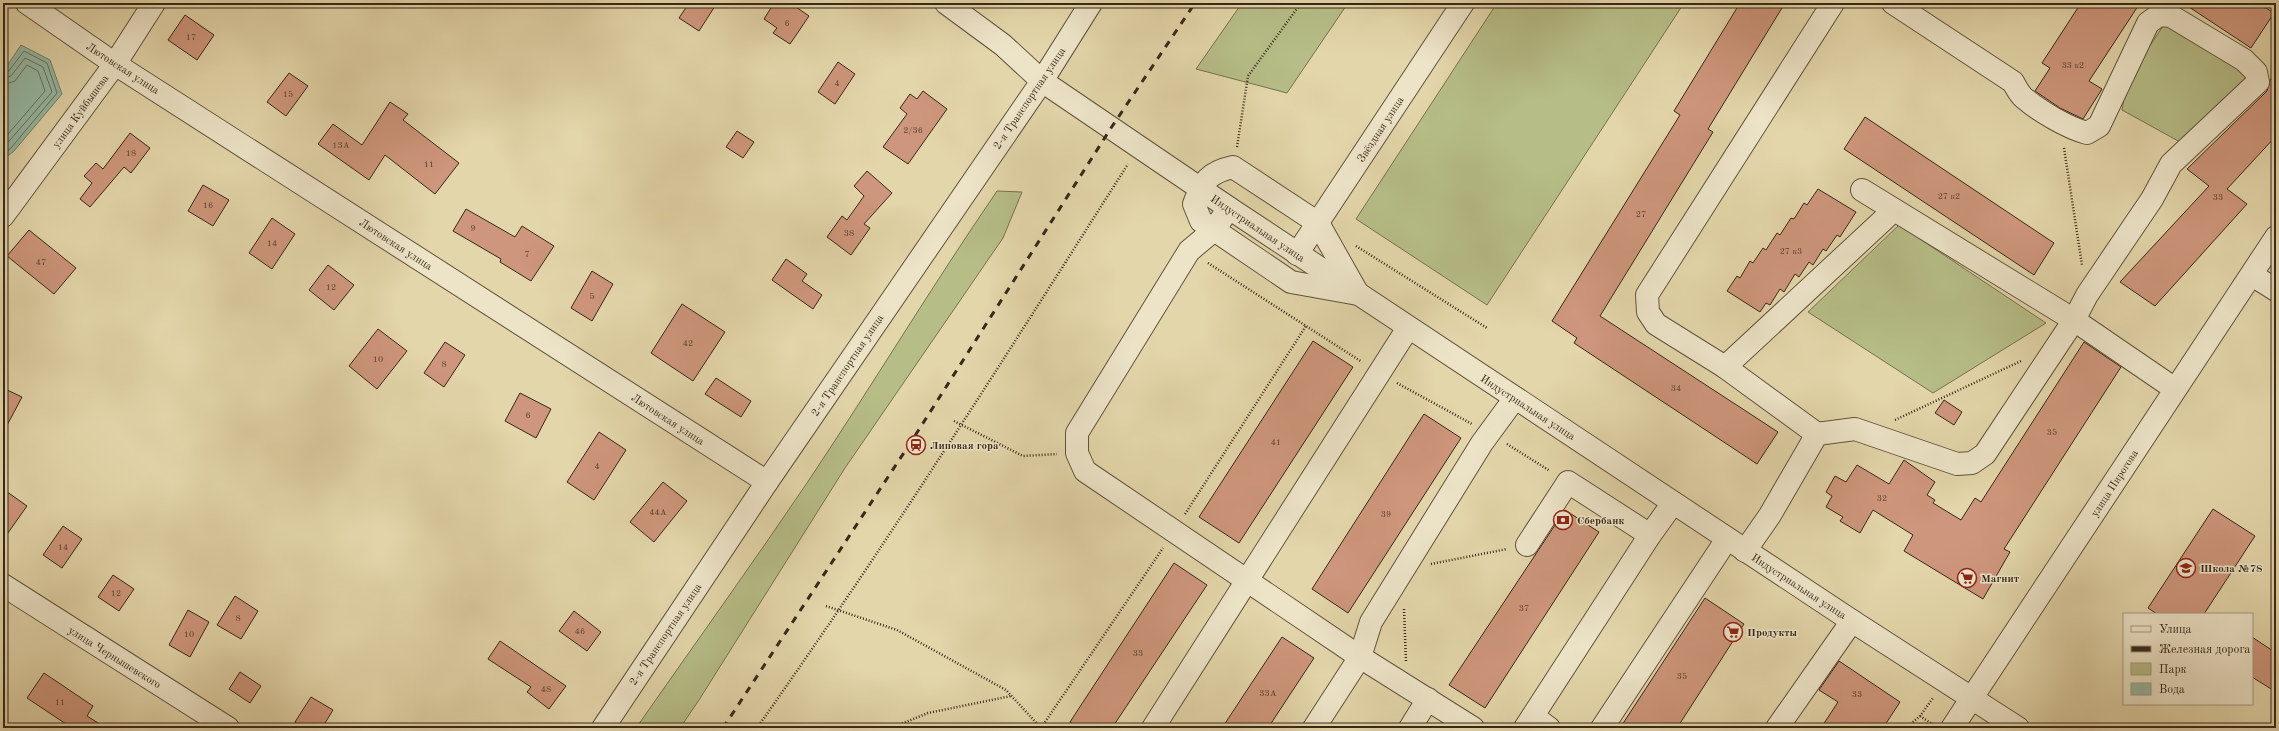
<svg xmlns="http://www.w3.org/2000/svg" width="2279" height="731" viewBox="0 0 2279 731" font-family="'Old Standard TT',serif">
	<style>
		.green { fill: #b6bd87; stroke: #767250 }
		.water { fill: #96baa5; stroke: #70806d }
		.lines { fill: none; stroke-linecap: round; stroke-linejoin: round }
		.shore { stroke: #66715f; stroke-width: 1 }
		.building { fill: #ce967c; stroke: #372819 }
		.minor-casing { stroke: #62543d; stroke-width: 24 }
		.path { stroke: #372819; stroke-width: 2.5; stroke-dasharray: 1 2; stroke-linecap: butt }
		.minor { stroke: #ede4c8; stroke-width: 22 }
		.rail { stroke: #372819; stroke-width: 3; stroke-dasharray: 7 7; stroke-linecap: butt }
		.labels { text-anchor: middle; stroke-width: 3; stroke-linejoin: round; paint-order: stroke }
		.number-label { font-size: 9px; fill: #5d4432 }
		.street-label { font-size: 11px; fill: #372819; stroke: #ede4c8 }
		.poi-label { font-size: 11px; font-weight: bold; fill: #372819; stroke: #ede4c8; text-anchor: start }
	</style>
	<rect width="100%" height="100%" fill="#e3d6aa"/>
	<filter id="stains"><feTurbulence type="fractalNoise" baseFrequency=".005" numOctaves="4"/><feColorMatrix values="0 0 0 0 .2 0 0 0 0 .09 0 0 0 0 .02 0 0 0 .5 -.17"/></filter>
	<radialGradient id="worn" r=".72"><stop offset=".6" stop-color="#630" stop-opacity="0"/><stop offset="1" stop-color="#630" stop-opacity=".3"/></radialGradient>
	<g class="green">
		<polygon points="1242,3 1348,3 1287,93 1196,69"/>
		<polygon points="1497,3 1684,3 1487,305 1356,219"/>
		<polygon points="2165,23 2249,76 2180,142 2122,110 2127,80"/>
		<path d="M997 191 1022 192 1003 238 845 468 699 700 680 728H636C694 645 753 563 809 480 873 384 932 286 997 191Z"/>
		<polygon points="1899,225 2046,323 1933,393 1808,312"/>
	</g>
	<polygon class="water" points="21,45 50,60 62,94 14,151 3,160 3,72"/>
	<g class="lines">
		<g class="shore">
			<polyline points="3,74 8,72 24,51 47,63 57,93 11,148 3,155"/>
			<polyline points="3,79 11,76 25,58 43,67 52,92 3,148"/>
			<polyline points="3,85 15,81 27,65 38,71 45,91 3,140"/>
		</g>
	</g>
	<g class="building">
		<polygon points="689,3 717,3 699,31 679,18"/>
		<polygon points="774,3 790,3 809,16 790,44 773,33 777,28 764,19"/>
		<polygon points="1740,3 1785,3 1708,129 1713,132 1600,316 1778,432 1757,464 1574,343 1577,338 1552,321 1680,115 1674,111"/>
		<polygon points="2081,3 2140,3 2089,81 2102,89 2083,119 2060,108 2035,91 2050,68 2042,63"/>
		<polygon points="2183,3 2258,3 2274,13 2251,48"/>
		<polygon points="185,15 214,35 197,60 168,40"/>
		<polygon points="838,62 855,74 835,104 818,92"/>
		<polygon points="289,73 308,86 286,116 267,102"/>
		<polygon points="2276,73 2276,136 2227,189 2247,204 2155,306 2120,282 2209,186 2187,169 2267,91 2270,80"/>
		<polygon points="923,91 947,109 908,164 883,147 907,114 900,108 910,94 917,99"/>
		<polygon points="390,102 408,114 403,120 459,163 435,194 385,155 369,180 318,144 333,124 362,145"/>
		<polygon points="1865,117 2054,243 2034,275 1844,149"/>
		<polygon points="737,131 754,142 743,158 726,147"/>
		<polygon points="130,133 150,148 131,173 124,167 90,207 80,199 92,183 84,176 96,163 103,169"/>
		<polygon points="867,171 892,193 864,224 870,228 851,255 827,237 842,216 847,220 864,196 854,186"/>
		<polygon points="203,185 229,200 213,226 188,211"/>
		<polygon points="1818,189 1856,212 1840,237 1837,235 1826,251 1823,249 1813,265 1809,262 1799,277 1795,274 1784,292 1780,289 1770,305 1766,303 1760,312 1727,291 1737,276 1740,278 1750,261 1753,263 1763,248 1766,250 1777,233 1780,235 1791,218 1794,219 1804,203 1807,205"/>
		<polygon points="466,209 515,237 522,226 554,246 531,281 500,262 501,259 453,231"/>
		<polygon points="272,218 295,234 272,269 249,253"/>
		<polygon points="29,230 76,268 54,294 7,256"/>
		<polygon points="786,259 807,274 802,281 822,295 813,309 772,280"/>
		<polygon points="328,265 354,285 334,310 309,290"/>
		<polygon points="592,271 613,284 592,321 571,308"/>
		<polygon points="682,304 725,332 693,381 651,353"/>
		<polygon points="378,329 407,351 377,389 349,366"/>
		<polygon points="1313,341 1353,367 1239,543 1199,517"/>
		<polygon points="445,342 465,355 444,387 424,373"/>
		<polygon points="2084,342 2121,367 2004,549 2010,552 1983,599 1904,551 1913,535 1873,510 1860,533 1840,521 1843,517 1826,507 1832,496 1826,492 1835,476 1846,482 1857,465 1889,484 1904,460 1935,482 1927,495 1935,500 1933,503 1961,520 1975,498 1981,502"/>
		<polygon points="716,378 751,401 741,417 705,394"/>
		<polygon points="3,388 22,397 3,433"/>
		<polygon points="520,393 551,409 536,438 505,421"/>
		<polygon points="1944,400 1962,412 1954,425 1935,413"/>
		<polygon points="1424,414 1461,438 1348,613 1312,589"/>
		<polygon points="599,432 626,450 594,500 567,482"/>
		<polygon points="663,482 687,501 654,542 630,522"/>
		<polygon points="3,489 27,506 3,540"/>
		<polygon points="2213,509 2255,536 2204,614 2157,614 2148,608"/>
		<polygon points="1565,510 1599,532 1485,708 1449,685"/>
		<polygon points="63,526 82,539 62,568 43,555"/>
		<polygon points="1174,563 1207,585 1112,728 1079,728 1070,722"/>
		<polygon points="113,575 134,589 119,611 98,597"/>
		<polygon points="235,596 258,611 241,639 217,625"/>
		<polygon points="1705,598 1744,624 1677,728 1620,728"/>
		<polygon points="188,610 209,622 190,657 169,645"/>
		<polygon points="574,611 601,632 587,651 559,631"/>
		<polygon points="1282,637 1314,658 1268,728 1222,728"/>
		<polygon points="2252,637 2276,653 2276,692 2252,677"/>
		<polygon points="500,641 566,686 549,709 527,692 531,687 488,659"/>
		<polygon points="1839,661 1900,702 1883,728 1821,728 1838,702 1819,690"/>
		<polygon points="240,672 261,686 250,703 229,689"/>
		<polygon points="44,673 93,706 87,716 106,728 72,728 27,698"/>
		<polygon points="311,697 333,710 322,728 304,728 295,722"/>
	</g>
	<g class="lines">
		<g class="minor-casing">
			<g id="minor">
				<polyline points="27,3 115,64 767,482"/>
				<polyline points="946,3 1003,45 1042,81 1229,208 1852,621 2018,728"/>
				<path d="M1233 167 1318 223 1358 294 1291 282 1201 221 1194 204C1202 181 1210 172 1233 167Z"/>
				<path d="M1862 190 2074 320 2087 295 2152 199 2171 164 2258 82 2256 72 2244 60 2171 16 2159 15 2148 23 2099 126 2087 133C2068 128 2039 111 2024 98 2019 94 2016 87 2013 82L1893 3"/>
				<polyline points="1229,208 1214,230 1189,251 1077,433 1077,453 1085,471 1360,657 1473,728"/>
				<polyline points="3,216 115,64 154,3"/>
				<polyline points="1297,254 1463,3"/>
				<polyline points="2252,275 2276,290"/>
				<polyline points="1725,367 1894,210"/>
				<polyline points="1817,434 1725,367 1656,324 1648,312 1647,295 1833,3"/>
				<polyline points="1527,545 1568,482 1650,535"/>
				<polyline points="1745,551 1770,515 1817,434 1855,429 1957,464 1972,463 1985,454 2074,320 2175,389"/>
				<polyline points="3,585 228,728"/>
				<polyline points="1533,716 1549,728"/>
				<polyline points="603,728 767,482 1042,81 1091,3"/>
				<polyline points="1153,728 1408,328"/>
				<polyline points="1314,728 1360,657 1371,622 1482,443 1515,398"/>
				<polyline points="1410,728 1428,699"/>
				<polyline points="1525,728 1650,535 1673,503"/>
				<polyline points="1602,728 1727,539"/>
				<polyline points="1777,728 1852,621"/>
				<polyline points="1952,728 2276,237"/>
			</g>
		</g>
		<g class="path">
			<polyline points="1237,147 1248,76 1301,3"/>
			<polyline points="2064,148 2082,265"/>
			<polyline points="1356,246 1487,328"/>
			<polyline points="1208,263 1362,362"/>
			<polyline points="1397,383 1472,424"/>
			<polyline points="1895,420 2021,361"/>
			<polyline points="954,421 1023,456 1057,454"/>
			<polyline points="1507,444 1550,471"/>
			<polyline points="1185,514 1306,326"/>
			<polyline points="1431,564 1507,549"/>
			<polyline points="826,606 897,630 1006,690 1041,728 1163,548"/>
			<polyline points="1404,609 1406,662"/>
			<polyline points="1920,716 1932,724"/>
			<path d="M757 728C887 544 1007 354 1128 164"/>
			<polyline points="891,728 928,713 1011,696"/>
			<polyline points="1906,728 1920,716 1933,698"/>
		</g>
		<use href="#minor" class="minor"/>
		<polyline class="rail" points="723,728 911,442 1111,128 1195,3"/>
	</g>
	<defs>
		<g id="station-ring" transform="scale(1)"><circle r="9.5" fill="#ede4c8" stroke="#8f2418" stroke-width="1.5"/><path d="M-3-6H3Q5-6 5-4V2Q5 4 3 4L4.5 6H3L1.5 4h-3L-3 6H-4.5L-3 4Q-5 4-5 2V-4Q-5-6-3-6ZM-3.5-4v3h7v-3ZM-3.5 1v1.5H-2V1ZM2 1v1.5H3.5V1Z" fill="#8f2418"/></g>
		<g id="bank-ring" transform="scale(1)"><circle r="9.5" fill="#ede4c8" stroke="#8f2418" stroke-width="1.5"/><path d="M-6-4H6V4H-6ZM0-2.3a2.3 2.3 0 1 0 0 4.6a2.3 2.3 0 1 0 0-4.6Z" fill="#8f2418"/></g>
		<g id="school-ring" transform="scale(1)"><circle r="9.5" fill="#ede4c8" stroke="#8f2418" stroke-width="1.5"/><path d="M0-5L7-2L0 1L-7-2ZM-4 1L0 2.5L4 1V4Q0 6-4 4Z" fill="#8f2418"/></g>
		<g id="supermarket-ring" transform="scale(1)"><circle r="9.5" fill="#ede4c8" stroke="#8f2418" stroke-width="1.5"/><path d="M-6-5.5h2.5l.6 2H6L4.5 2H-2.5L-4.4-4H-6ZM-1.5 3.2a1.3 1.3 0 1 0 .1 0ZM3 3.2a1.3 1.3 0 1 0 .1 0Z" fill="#8f2418"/></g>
	</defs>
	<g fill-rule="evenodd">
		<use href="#station-ring" x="916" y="445"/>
		<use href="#bank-ring" x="1563" y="520"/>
		<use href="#school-ring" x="2186" y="568"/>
		<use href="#supermarket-ring" x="1967" y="578"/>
		<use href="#supermarket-ring" x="1733" y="632"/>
	</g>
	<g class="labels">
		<g class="number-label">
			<text x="787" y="26">6</text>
			<text x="191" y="40">17</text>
			<text x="2073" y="68">33 к2</text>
			<text x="837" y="86">4</text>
			<text x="288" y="97">15</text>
			<text x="913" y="133">2/36</text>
			<text x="341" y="148">13А</text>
			<text x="131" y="156">18</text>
			<text x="429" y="167">11</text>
			<text x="1949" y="199">27 к2</text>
			<text x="2218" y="200">33</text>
			<text x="208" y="208">16</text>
			<text x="1641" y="217">27</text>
			<text x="473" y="231">9</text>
			<text x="849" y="236">38</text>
			<text x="272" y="246">14</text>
			<text x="1791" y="254">27 к3</text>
			<text x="527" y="257">7</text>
			<text x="41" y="265">47</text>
			<text x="331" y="290">12</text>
			<text x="592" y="299">5</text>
			<text x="688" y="346">42</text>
			<text x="378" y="362">10</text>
			<text x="444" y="367">8</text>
			<text x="1676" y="391">34</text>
			<text x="528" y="418">6</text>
			<text x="2052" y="435">35</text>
			<text x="1276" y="445">41</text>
			<text x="597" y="469">4</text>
			<text x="1882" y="501">32</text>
			<text x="658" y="515">44А</text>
			<text x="1386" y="517">39</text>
			<text x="63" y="550">14</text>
			<text x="116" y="596">12</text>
			<text x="1524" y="611">37</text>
			<text x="238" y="621">8</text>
			<text x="580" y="634">46</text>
			<text x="189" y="637">10</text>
			<text x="1138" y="656">33</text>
			<text x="1682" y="679">35</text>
			<text x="546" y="692">48</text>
			<text x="1268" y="696">33А</text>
			<text x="1857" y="697">33</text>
			<text x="60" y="705">11</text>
		</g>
		<g class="street-label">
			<text transform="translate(123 68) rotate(33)" y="4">Лютовская улица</text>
			<text transform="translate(1029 98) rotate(-56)" y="4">2-я Транспортная улица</text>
			<text transform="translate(80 111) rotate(-54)" y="4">улица Куйбышева</text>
			<text transform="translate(1380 129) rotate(-57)" y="4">Звёздная улица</text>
			<text transform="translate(1258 228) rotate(34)" y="4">Индустриальная улица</text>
			<text transform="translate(396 244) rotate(33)" y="4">Лютовская улица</text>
			<text transform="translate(847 365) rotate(-56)" y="4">2-я Транспортная улица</text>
			<text transform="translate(1528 407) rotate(33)" y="4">Индустриальная улица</text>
			<text transform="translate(668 419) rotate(33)" y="4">Лютовская улица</text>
			<text transform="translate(2114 483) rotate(-57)" y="4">улица Пирогова</text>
			<text transform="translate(1799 586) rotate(33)" y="4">Индустриальная улица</text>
			<text transform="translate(665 634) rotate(-56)" y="4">2-я Транспортная улица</text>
			<text transform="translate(115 657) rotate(32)" y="4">улица Чернышевского</text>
		</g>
		<g class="poi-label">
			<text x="930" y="449">Липовая гора</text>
			<text x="1577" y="524">Сбербанк</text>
			<text x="2200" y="572">Школа №78</text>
			<text x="1981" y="582">Магнит</text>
			<text x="1747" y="636">Продукты</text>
		</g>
	</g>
	<rect width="2279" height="731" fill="none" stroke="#e3d6aa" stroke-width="16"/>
	<rect x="4" y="4" width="2271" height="723" fill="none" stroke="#372819" stroke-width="2"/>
	<rect x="8" y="8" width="2263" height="715" fill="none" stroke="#372819"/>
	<rect x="2123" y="613" width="130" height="92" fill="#ede4c8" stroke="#a49982"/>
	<rect x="2131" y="626" width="20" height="6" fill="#ede4c8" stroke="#a49982"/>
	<text x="2159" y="633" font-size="12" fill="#372819">Улица</text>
	<rect x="2131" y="646" width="20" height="6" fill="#372819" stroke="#a49982"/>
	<text x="2159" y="653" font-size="12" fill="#372819">Железная дорога</text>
	<rect x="2131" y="663" width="20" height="12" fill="#b6bd87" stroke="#a49982"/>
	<text x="2159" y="673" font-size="12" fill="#372819">Парк</text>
	<rect x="2131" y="683" width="20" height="12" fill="#96baa5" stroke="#a49982"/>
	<text x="2159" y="693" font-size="12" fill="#372819">Вода</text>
	<rect width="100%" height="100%" filter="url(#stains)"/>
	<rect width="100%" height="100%" fill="url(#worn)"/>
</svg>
